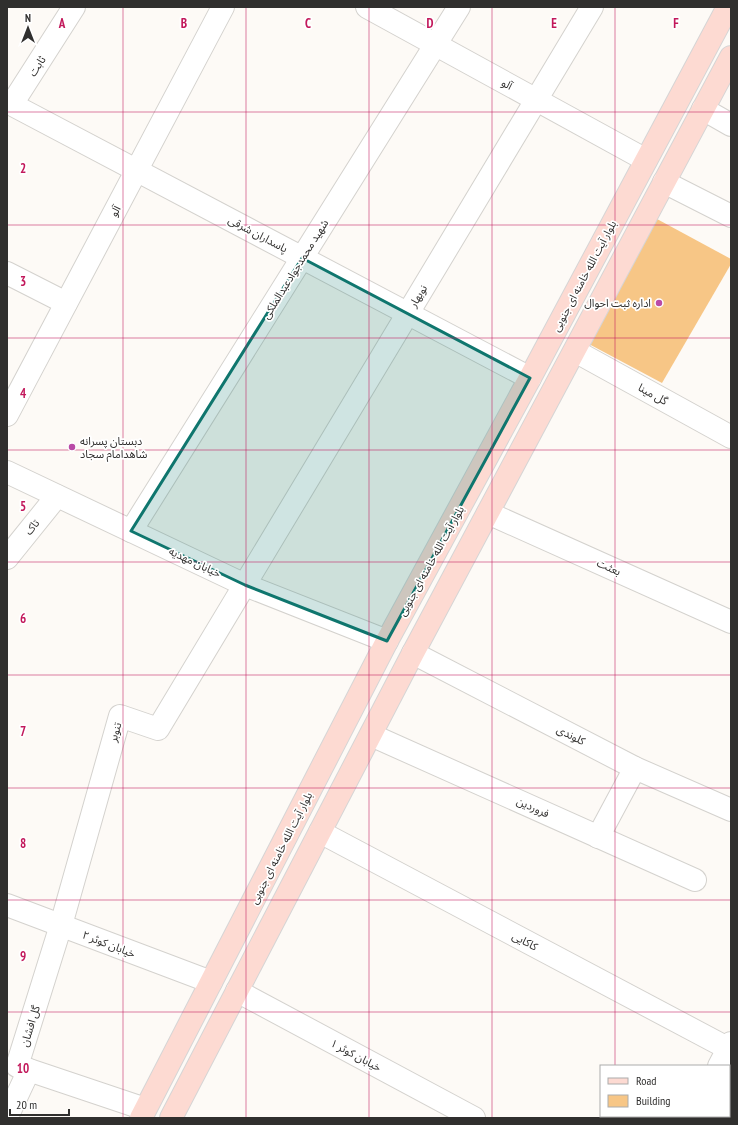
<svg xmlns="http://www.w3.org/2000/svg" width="738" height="1125" viewBox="0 0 738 1125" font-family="'PT Sans Narrow','Noto Sans Arabic',sans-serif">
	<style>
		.building { fill: #f7c686 }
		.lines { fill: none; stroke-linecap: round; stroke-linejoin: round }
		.minor-casing { stroke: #d4d2ce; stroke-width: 24 }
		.major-casing { stroke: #d6d5d5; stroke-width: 24 }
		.minor { stroke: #fff; stroke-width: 22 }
		.major { stroke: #fddad2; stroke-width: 22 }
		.marked { fill: #0f766e; fill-opacity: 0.2; stroke: #0f766e; stroke-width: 3; stroke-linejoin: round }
		.grid { fill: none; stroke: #c2185b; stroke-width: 1; stroke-opacity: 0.55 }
		.poi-dot { fill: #b94aa7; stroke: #fff; stroke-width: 1.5 }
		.labels { text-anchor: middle; stroke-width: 3.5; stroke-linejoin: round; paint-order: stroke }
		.street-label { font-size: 11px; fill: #302f2e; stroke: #fff }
		.poi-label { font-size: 11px; fill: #302f2e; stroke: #fff; text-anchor: end }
		.grid-label { font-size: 13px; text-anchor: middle; font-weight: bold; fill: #c2185b; stroke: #fff; stroke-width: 3.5; stroke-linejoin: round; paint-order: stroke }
	</style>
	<rect width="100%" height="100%" fill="#fdfaf6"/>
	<polygon class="building" points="657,219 731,259 731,264 662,383 587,343"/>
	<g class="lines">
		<g class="minor-casing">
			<g id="minor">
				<polyline points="367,7 646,160"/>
				<polyline points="7,102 530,378"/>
				<polyline points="12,104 74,7"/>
				<polyline points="703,109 731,125"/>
				<polyline points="664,182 731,216"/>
				<polyline points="7,273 66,303"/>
				<polyline points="575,351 731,437"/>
				<polyline points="7,415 223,7"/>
				<polyline points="7,472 245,585 387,641"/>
				<polyline points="488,513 731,622"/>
				<polyline points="131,531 459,7"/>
				<polyline points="7,558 57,496"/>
				<polyline points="413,653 635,768 731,810"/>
				<polyline points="371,735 695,880"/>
				<polyline points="320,832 731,1050"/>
				<polyline points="598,837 635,768"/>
				<polyline points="7,905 211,982"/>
				<polyline points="237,991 474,1118"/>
				<polyline points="719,1066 731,1043"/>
				<polyline points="145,1109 17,1066 61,925 120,716 158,729 592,7"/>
				<polyline points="7,1117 29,1070"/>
				<polyline points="692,1118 693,1116"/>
			</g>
		</g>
		<g class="major-casing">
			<g id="major">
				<polyline points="141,1118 387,641 530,378 728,7"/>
				<polyline points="171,1118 413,653 731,57"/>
			</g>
		</g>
		<use href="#minor" class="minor"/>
		<use href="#major" class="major"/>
	</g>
	<path class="marked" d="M302 258 530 378 387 641 245 585 131 531Z"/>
	<path class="grid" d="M123 7V1118M246 7V1118M369 7V1118M492 7V1118M615 7V1066M7 112H731M7 225H731M7 338H731M7 450H731M7 562H731M7 675H731M7 788H731M7 900H731M7 1012H731M615 1116V1118"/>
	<g class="poi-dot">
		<circle cx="659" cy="303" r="4"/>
		<circle cx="72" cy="447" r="4"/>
	</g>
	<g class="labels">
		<g class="street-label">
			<text transform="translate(37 66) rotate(-57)" y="4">ثابت</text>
			<text transform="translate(507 84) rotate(29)" y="4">آلو</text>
			<text transform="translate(115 211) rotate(-62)" y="4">آلو</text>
			<text transform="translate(258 234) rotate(28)" y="4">پاسداران شرقی</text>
			<text transform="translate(295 269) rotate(-58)" y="4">شهید محمدجوادعبدالملکی</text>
			<text transform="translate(584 276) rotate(-62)" y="4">بلوار آیت الله خامنه ای جنوبی</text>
			<text transform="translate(418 296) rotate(-59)" y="4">نوبهار</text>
			<text transform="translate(653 394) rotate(29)" y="4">گل مینا</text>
			<text transform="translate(32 527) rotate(-51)" y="4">تاک</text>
			<text transform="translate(431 561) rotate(-61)" y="4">بلوار آیت الله خامنه ای جنوبی</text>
			<text transform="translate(195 562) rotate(25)" y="4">خیابان مهدیه</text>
			<text transform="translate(609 567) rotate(24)" y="4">بعثت</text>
			<text transform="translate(115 732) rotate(-74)" y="4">تنوبر</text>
			<text transform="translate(571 735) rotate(27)" y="4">کلوندی</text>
			<text transform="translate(533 807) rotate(24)" y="4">فروردین</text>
			<text transform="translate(281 848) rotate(-63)" y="4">بلوار آیت الله خامنه ای جنوبی</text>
			<text transform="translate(525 941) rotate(28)" y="4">کاکایی</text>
			<text transform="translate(109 944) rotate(21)" y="4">خیابان کوثر ۲</text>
			<text transform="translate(30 1026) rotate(-73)" y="4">گل افشان</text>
			<text transform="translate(356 1055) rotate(28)" y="4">خیابان کوثر ۱</text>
		</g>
		<g class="poi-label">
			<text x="651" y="307">اداره ثبت احوال</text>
			<text x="80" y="445" text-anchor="start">دبستان پسرانه<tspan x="80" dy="13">شاهدامام سجاد</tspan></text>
		</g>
	</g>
	<g class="grid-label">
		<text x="62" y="28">A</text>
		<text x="184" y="28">B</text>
		<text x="308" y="28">C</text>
		<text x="430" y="28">D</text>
		<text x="554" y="28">E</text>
		<text x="676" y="28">F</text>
		<text x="23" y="173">2</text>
		<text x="23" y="286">3</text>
		<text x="23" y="398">4</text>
		<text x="23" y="511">5</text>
		<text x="23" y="623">6</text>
		<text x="23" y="736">7</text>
		<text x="23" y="848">8</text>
		<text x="23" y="961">9</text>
		<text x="23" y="1073">10</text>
	</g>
	<rect width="738" height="1125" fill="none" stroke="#302f2e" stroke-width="16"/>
	<rect x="600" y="1065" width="130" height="52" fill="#ffffff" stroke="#acacab"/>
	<rect x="608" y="1078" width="20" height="6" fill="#fddad2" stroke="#acacab"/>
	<text x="636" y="1085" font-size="12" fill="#302f2e">Road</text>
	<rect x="608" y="1095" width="20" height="12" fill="#f7c686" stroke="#acacab"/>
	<text x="636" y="1105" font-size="12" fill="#302f2e">Building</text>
	<g transform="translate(28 28)" stroke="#ffffff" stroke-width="3" paint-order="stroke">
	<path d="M0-3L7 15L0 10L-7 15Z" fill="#302f2e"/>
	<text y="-6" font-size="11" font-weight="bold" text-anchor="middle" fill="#302f2e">N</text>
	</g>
	<path d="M10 1109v6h59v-6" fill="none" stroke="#302f2e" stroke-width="2"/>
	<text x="16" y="1109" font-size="12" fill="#302f2e" stroke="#ffffff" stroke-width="3" paint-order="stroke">20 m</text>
</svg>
